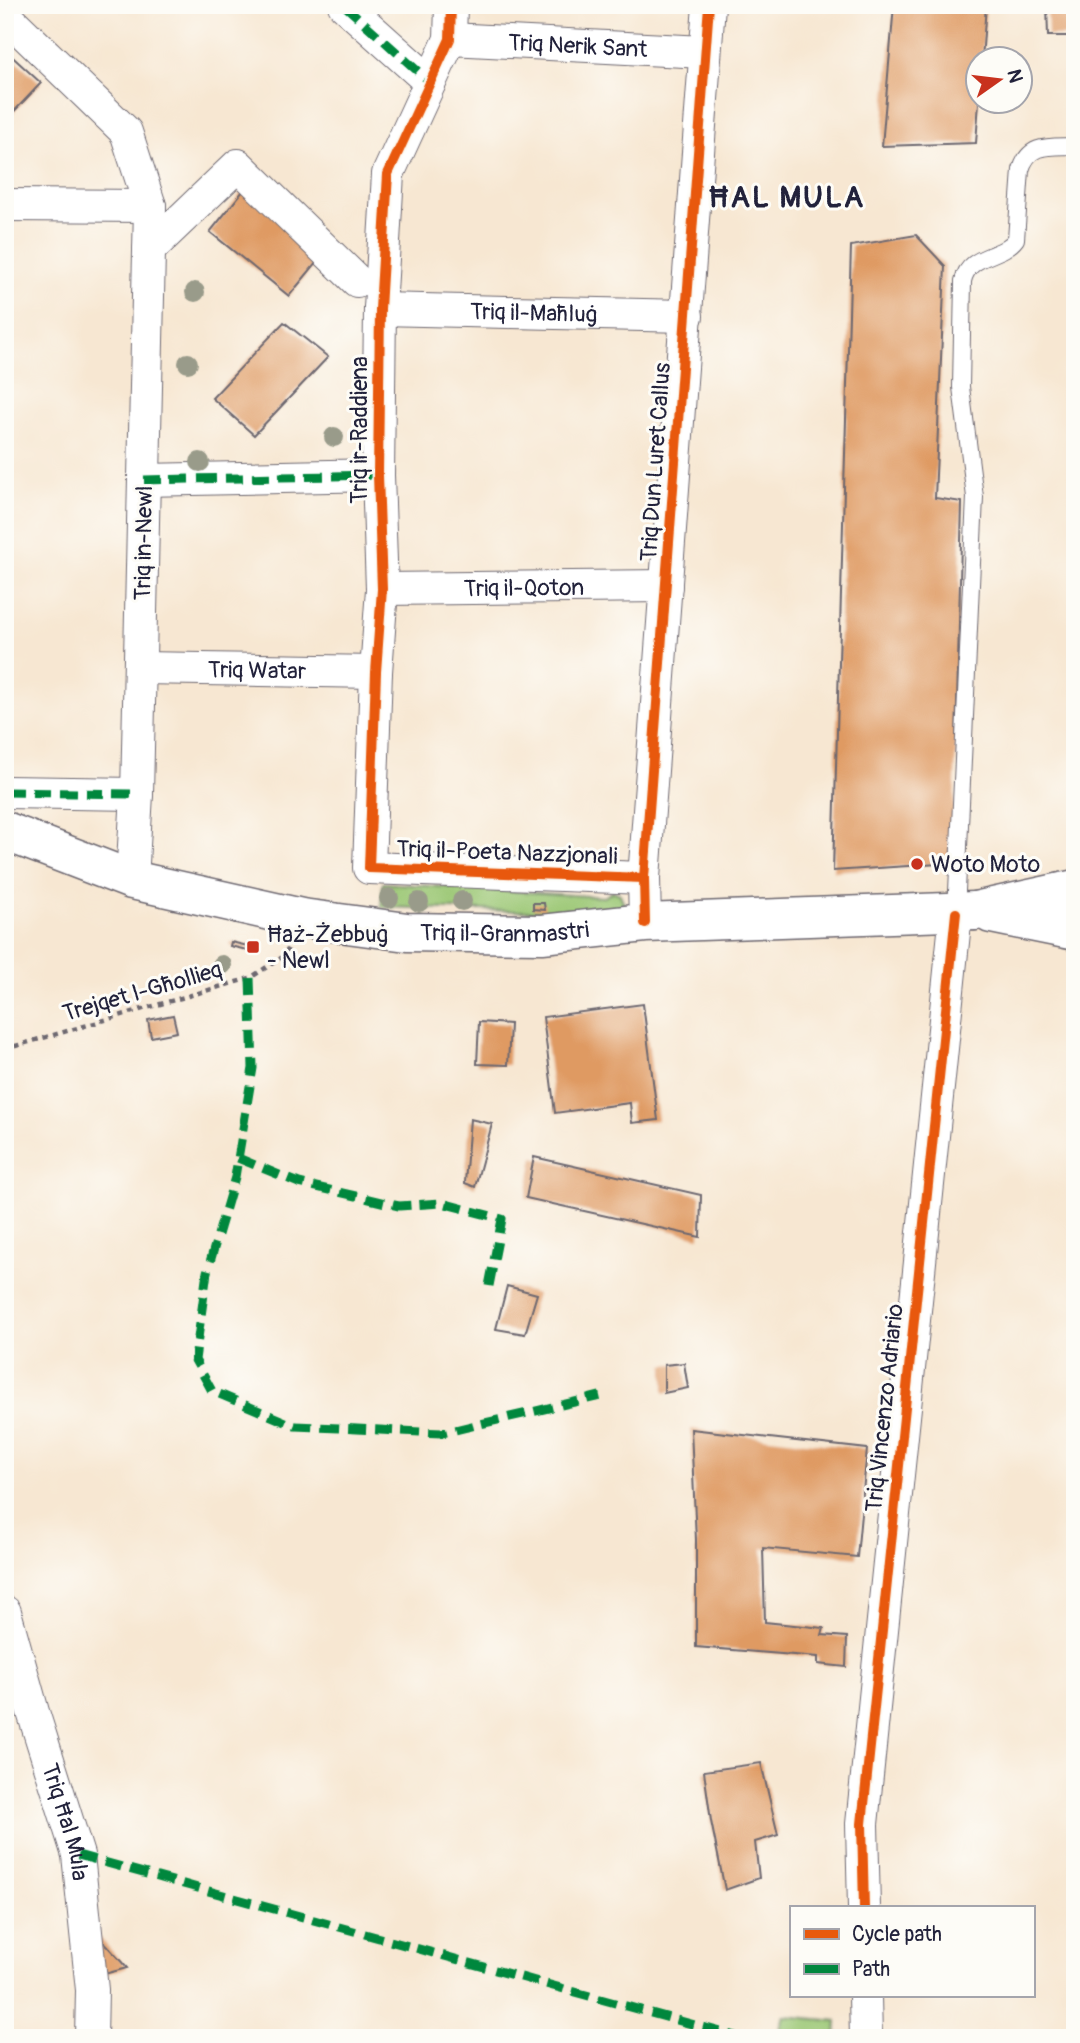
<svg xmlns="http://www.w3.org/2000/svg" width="1080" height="2043" viewBox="0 0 1080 2043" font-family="Pangolin,sans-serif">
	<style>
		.green { fill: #9bc774; stroke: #5e7458; stroke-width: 2 }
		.building { fill: #df9a62 }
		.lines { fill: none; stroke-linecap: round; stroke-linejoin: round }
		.lane-casing { stroke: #6d6770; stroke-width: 18 }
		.street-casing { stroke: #6d6770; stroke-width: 34 }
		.primary-casing { stroke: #6d6770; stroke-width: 41 }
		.highway-casing { stroke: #6d6770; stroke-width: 41 }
		.path { stroke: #6d6770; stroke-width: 4.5; stroke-dasharray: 5 5; stroke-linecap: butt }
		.lane { stroke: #fff; stroke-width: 16 }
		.street { stroke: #fff; stroke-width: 32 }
		.primary { stroke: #fff; stroke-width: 38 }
		.highway { stroke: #fff; stroke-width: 38 }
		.quiet { stroke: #00873e; stroke-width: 9; stroke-dasharray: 18 9; stroke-linecap: butt }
		.cycleway-casing { stroke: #fdfcf7; stroke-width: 15 }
		.cycleway { stroke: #e8590c; stroke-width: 10 }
		.tree { fill: #999b8a }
		.poi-dot { fill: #c8321e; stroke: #fdfcf7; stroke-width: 2.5 }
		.labels { text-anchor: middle; stroke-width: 6; stroke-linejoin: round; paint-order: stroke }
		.street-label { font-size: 23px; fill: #22223b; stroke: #fdfcf7 }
		.poi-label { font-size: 23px; fill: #22223b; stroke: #fdfcf7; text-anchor: start }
		.district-label { font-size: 30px; font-weight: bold; letter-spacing: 2px; fill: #22223b; stroke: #fdfcf7 }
	</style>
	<rect width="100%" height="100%" fill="#fdfcf7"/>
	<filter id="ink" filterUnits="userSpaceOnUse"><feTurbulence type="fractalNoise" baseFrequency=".0143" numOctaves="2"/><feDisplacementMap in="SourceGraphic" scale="14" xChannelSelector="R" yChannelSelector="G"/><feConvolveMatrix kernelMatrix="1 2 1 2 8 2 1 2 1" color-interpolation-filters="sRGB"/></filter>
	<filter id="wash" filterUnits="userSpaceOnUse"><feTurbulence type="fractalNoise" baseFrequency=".00686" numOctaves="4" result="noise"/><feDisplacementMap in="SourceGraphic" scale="28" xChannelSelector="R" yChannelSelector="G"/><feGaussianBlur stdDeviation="1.57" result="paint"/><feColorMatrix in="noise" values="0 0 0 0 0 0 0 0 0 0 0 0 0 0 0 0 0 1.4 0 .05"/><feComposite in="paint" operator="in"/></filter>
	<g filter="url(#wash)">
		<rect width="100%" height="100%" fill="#f7e7d2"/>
		<g class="green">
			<polygon points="383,883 604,897 613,891 620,894 625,906 614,914 381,907"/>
			<polygon points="784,2016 837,2021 836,2038 777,2038"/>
		</g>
		<g id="blocks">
			<g class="building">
				<polygon points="894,5 986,5 982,60 978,60 979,102 976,143 882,146"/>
				<polygon points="1047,5 1075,5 1075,36 1048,36"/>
				<polygon points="5,50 41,83 5,121"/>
				<polygon points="243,191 322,256 289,296 210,232"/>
				<polygon points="916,235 945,266 935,498 962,502 953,863 833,871 851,246"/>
				<polygon points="284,322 328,357 254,435 212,398"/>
				<polygon points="533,903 544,903 545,910 533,909"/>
				<polygon points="231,942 248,946 247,950 230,946"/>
				<polygon points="643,1004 658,1120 632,1123 630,1103 555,1113 543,1017"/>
				<polygon points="173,1015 177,1032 151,1037 148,1020"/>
				<polygon points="479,1022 510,1024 508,1065 477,1064"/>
				<polygon points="470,1119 492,1124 475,1187 465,1183"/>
				<polygon points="534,1157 701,1195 700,1237 526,1198"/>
				<polygon points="507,1286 537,1294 525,1334 496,1329"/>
				<polygon points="684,1363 688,1388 664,1393 664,1365"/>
				<polygon points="691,1429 867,1449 857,1557 763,1548 765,1622 824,1628 822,1635 847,1637 846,1667 818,1664 818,1657 696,1647 696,1540"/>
				<polygon points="761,1763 778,1835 755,1842 759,1878 725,1890 711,1821 704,1771"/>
				<polygon points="99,1937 127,1968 97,1976"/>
			</g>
		</g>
	</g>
	<g filter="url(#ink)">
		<use href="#blocks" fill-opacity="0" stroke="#6d6770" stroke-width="2"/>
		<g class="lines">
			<g class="lane-casing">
				<path id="lane" d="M956 913 975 497 961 387 963 281C969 253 1001 259 1016 239L1021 170C1029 142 1051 147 1075 146"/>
			</g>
			<g class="street-casing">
				<g id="street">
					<polyline points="344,5 430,82"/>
					<polyline points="451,5 450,39 388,174 380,309 378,475 382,589 376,672 369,868 644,878"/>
					<polyline points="5,15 126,132 150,206 137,794 132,880"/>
					<path id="s1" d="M450 39 704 52"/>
					<polyline points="5,205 150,206"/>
					<polyline points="149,250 238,165 357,281"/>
					<path id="s2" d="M380 309 687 316"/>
					<polyline points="144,480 378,475"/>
					<path id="s3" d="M382 589 666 586"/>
					<path id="s4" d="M140 668 376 672"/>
					<polyline points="5,792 137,794"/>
					<polyline points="645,923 644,878 709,5"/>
					<path id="s5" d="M5 1612 33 1712 78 1855 92 1990 91 2038"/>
					<polyline points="864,1908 862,1824 956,913"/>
					<polyline points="865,1996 866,2038"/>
				</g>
			</g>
			<g class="primary-casing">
				<g id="primary">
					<path id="s6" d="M5 831 132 880 302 918 407 932 542 934 645 923 975 911"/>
				</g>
			</g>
			<g class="highway-casing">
				<g id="highway">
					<polyline points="975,911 1075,889"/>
					<polyline points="991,914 1075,931"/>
				</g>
			</g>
			<polyline class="path" points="5,1049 250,978 284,956 288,949"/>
			<use href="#lane" class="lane"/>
			<use href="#street" class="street"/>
			<use href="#primary" class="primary"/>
			<use href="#highway" class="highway"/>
			<g class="quiet">
				<polyline points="344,5 430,82"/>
				<polyline points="144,480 378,475"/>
				<polyline points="5,792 137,794"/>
				<polyline points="250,978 253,1068 235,1177 207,1272 195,1360 212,1391 295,1426 442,1433 600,1396"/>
				<polyline points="238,1158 299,1183 399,1206 442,1203 502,1219 489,1286"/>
				<polyline points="78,1855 742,2038"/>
			</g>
			<g class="cycleway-casing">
				<g id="cycleway">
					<polyline points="451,5 450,39 388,174 380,309 378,475 382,589 376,672 369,868 644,878"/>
					<polyline points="645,923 644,878 709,5"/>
					<polyline points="864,1908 862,1824 956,913"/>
				</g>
			</g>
			<use href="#cycleway" class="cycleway"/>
		</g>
		<g class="tree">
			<circle cx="195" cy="292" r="10"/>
			<circle cx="188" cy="363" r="10"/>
			<circle cx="334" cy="437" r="10"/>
			<circle cx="200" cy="462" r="10"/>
			<circle cx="389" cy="898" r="10"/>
			<circle cx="462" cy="901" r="10"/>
			<circle cx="419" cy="902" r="10"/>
			<circle cx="222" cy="965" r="10"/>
		</g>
	</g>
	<g class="poi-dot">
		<circle cx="917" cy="864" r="7"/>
		<rect x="246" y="940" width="14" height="14" rx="3.5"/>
	</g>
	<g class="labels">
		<g class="street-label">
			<text dy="8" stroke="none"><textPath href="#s1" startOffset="128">Triq Nerik Sant</textPath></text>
			<text dy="8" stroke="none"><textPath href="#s2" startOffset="154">Triq il-Maħluġ</textPath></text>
			<text transform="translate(359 430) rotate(-90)" y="8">Triq ir-Raddiena</text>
			<text transform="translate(655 462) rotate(-86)" y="8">Triq Dun Luret Callus</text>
			<text transform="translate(143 543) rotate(-89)" y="8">Triq in-Newl</text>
			<text dy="8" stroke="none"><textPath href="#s3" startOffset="142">Triq il-Qoton</textPath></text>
			<text dy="8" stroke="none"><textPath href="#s4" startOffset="117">Triq Watar</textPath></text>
			<text transform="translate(507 852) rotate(2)" y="8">Triq il-Poeta Nazzjonali</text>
			<text dy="8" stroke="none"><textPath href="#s6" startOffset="514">Triq il-Granmastri</textPath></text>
			<text transform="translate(142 991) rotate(-16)" y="8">Trejqet l-Għollieq</text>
			<text transform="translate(884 1408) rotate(-84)" y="8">Triq Vincenzo Adriario</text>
			<text dy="8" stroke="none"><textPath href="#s5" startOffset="219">Triq Ħal Mula</textPath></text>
		</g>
		<g class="poi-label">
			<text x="931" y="872">Woto Moto</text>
			<text x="267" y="942">Ħaż-Żebbuġ<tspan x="267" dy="26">- Newl</tspan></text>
		</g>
		<g class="district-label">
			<text x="787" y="207">ĦAL MULA</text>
		</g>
	</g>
	<rect width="1080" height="2043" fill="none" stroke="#fdfcf7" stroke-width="28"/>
	<rect x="790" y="1906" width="245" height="91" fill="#fdfcf7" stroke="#a5a5ac" stroke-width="2"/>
	<rect x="804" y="1929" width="35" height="10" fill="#e8590c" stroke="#a5a5ac" stroke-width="2"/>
	<text x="852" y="1941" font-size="21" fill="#22223b">Cycle path</text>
	<rect x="804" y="1964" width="35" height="10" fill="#00873e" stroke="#a5a5ac" stroke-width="2"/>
	<text x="852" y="1976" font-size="21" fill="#22223b">Path</text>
	<g transform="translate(999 80) rotate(76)"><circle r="33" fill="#fdfcf7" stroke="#a5a5ac" stroke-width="2"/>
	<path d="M0-5L12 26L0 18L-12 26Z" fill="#c8321e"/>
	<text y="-10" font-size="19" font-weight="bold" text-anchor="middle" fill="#22223b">N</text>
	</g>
</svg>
